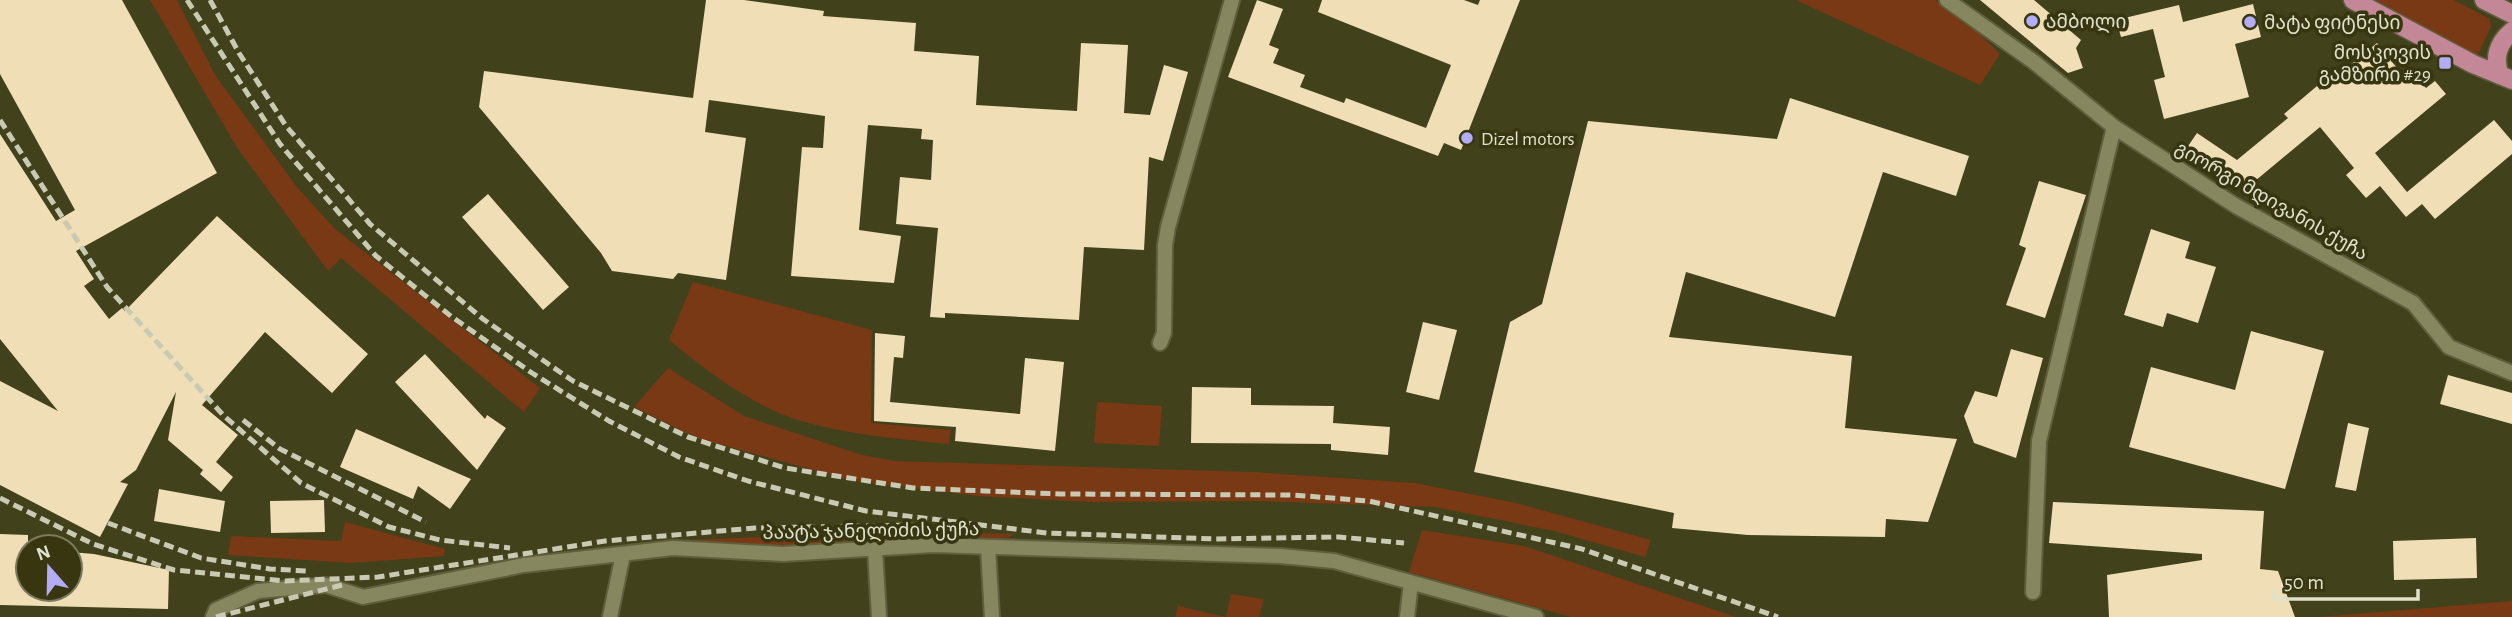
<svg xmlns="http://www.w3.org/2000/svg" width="2512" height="617" viewBox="0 0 2512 617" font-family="'Alegreya Sans','Noto Sans Georgian',sans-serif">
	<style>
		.green { fill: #783914 }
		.building { fill: #efdeb6 }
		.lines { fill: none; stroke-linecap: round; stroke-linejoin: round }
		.street-casing { stroke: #5f5f3e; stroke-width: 18 }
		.primary-casing { stroke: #5f5f3e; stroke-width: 21 }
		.street { stroke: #87875f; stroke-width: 14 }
		.primary { stroke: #c48797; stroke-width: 18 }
		.rail { stroke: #c9cab3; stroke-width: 5; stroke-dasharray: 10 5; stroke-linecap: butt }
		.poi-dot { fill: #b3acf9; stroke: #373610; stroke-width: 2.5 }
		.labels { text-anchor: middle; stroke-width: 7; stroke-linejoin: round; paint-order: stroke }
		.poi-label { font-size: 19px; fill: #e0e1cc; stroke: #373610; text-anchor: start }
		.street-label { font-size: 19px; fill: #e0e1cc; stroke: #373610 }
	</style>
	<rect width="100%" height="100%" fill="#41411b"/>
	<g class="green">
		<polygon points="150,0 177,0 215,75 297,187 335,229 540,388 524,412 341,258 328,271 238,149"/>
		<polygon points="1796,0 1935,0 1964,19 2000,54 1980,85"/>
		<polygon points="2366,0 2454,0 2490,19 2491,27 2478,55 2471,56"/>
		<path d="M693 282 872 330 871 423 951 430 949 444C899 439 849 435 801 421 752 406 708 372 669 340Z"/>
		<polygon points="668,368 744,416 862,455 895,461 1252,472 1415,483 1516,503 1651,540 1645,557 1554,531 1435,507 1259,501 1090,502 978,496 849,480 694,437 634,407"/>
		<polygon points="1097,402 1162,406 1159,446 1094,443"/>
		<polygon points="345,522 445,549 444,556 351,563 228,555 231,536 341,541"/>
		<polygon points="1422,530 1524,546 1736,617 1571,617 1409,572"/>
		<polygon points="889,531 1014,534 1008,538 771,548 670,541"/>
		<polygon points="1231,594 1264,599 1259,617 1175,617 1178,606 1226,617"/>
		<polygon points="2512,601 2512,617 2318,617"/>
	</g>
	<g class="building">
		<polygon points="0,0 122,0 217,173 76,251 94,279 84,286 109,319 122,308 125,311 217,216 368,354 332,393 265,332 202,405 238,435 216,462 233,477 221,492 200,474 203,470 168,440 176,392 136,470 120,482 128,484 100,537 0,485 0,381 58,411 0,339 0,134 56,221 75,210 0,74"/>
		<polygon points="706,0 744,0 824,11 823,16 916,23 914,51 979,56 976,105 1077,111 1081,43 1128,45 1124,113 1150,115 1164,65 1188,72 1163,161 1149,157 1144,250 1084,247 1079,320 945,313 945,318 930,317 938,228 896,224 900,177 931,180 933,140 921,139 922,129 868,125 859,230 901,236 894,283 791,276 802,147 823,148 825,116 709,100 705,132 746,138 726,280 678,273 673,279 612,271 601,253 479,107 484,71 693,98"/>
		<polygon points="1257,0 1283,9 1269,45 1279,49 1273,63 1305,75 1300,87 1344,103 1346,98 1426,128 1451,65 1318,12 1322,0 1464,0 1478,5 1480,0 1520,0 1461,150 1444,143 1438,156 1228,77"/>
		<polygon points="1980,0 2034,0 2081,40 2076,48 2083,68 2068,73"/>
		<polygon points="2253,4 2261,37 2235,44 2249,97 2164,119 2154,80 2165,77 2153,29 2121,37 2116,20 2179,5 2183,22"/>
		<polygon points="2377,43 2405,78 2412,72 2426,88 2435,81 2446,94 2375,153 2407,192 2494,120 2512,141 2512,154 2435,219 2422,204 2406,217 2380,186 2366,198 2346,175 2354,168 2320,127 2243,191 2184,152 2197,133 2237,160 2288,118 2284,114 2317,86 2320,90"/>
		<polygon points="1790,98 1969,156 1956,196 1883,172 1835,317 1686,272 1669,337 1852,356 1845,428 1957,439 1928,522 1886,519 1885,537 1748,535 1672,528 1674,513 1474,472 1510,322 1542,304 1588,121 1777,139"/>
		<polygon points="2039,181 2086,195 2045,318 2006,305 2026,248 2019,245"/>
		<polygon points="488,194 569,287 543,310 462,217"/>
		<polygon points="2151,229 2190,242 2185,258 2216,267 2198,323 2167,313 2163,327 2124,315"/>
		<polygon points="1423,322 1457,330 1439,400 1406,392"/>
		<polygon points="2251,331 2324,351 2285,489 2129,447 2151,367 2235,390"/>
		<polygon points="875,333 905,336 903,358 894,357 890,402 1020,414 1025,358 1064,362 1055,451 955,441 956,427 874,421"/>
		<polygon points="2011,349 2043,358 2016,458 1974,443 1964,416 1975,391 1997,397"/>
		<polygon points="425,354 485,419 487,415 506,428 477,470 395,382"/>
		<polygon points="2448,375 2512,393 2512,424 2440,404"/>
		<polygon points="1192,387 1251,388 1251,405 1334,406 1333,423 1390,427 1388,455 1331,450 1331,444 1191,443"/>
		<polygon points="2348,423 2369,428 2356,491 2335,487"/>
		<polygon points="356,429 471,479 450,509 418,486 413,499 340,467"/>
		<polygon points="159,489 225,501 220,532 154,521"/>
		<polygon points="324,500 325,532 271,533 270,501"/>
		<polygon points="2053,502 2264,511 2260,569 2278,571 2295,617 2109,617 2107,575 2202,560 2202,554 2049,543"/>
		<polygon points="0,534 28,535 28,589 70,589 70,552 94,554 169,570 168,609 0,605"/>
		<polygon points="2476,538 2477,578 2394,580 2393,541"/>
	</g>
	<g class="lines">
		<g class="street-casing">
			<g id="street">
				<polyline points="1947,0 2034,62 2114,127 2236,206 2413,303 2449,347 2512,373"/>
				<polyline points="1160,343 1164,333 1165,245 1168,227 1232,0"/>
				<polyline points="988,547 992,617"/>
				<polyline points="875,549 879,617"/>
				<polyline points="2033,592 2039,441 2114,127"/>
				<polyline points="213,617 216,610 258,591 326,585 363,597 524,565 673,548 783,554 933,545 1280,556 1334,561 1536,617"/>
				<polyline points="610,617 623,554"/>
				<polyline points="1407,617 1411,583"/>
			</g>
		</g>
		<g class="primary-casing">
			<g id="primary">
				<polyline points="2353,0 2473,64 2512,80"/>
				<polyline points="2484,0 2512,14"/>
				<path d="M2500 75C2493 58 2498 43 2512 31"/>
			</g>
		</g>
		<use href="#street" class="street"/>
		<use href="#primary" class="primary"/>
		<g class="rail">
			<polyline points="187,0 280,144 376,256 452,317 532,373 609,421 679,457 748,481 866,511 1047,533 1215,539 1339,537 1404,543"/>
			<polyline points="210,0 239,53 286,126 370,224 483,319 573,381 688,437 785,468 913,488 1060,494 1293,495 1369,501 1582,549 1778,617"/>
			<polyline points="0,120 107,287 224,416 301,483 389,527 440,540 510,548"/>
			<polyline points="243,420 280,449 426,522"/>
			<polyline points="0,498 93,544 174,570 285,581 378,577 605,541 755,528 915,525"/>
			<polyline points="108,523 201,558 270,569 307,571"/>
			<polyline points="216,617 342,585"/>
		</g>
	</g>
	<g class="poi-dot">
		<circle cx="2032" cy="21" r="7"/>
		<circle cx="2250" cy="22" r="7"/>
		<rect x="2438" y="56" width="14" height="14" rx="3.5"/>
		<circle cx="1467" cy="138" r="7"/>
	</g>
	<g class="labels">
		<g class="poi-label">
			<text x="2046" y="28">ამბოლი</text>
			<text x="2264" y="29">მატა ფიტნესი</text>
			<text x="2431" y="59" text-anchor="end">მოსკოვის<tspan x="2431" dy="22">გამზირი #29</tspan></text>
			<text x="1481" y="145">Dizel motors</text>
		</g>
		<g class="street-label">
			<text transform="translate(2272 200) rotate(30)" y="7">გიორგი მდივანის ქუჩა</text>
			<text transform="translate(871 530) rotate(-1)" y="7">პაატა ჯანელიძის ქუჩა</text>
		</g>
	</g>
	<g transform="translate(49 568) rotate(340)"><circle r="33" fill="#373610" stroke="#7b7a5b" stroke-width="2"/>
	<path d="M0-5L12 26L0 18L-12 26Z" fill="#b3acf9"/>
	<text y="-10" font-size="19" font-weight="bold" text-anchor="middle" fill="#e0e1cc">N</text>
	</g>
	<path d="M2274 589v10h144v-10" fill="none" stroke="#e0e1cc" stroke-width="3.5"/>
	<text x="2284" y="589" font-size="21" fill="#e0e1cc" stroke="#373610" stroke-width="5" paint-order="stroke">50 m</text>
</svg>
